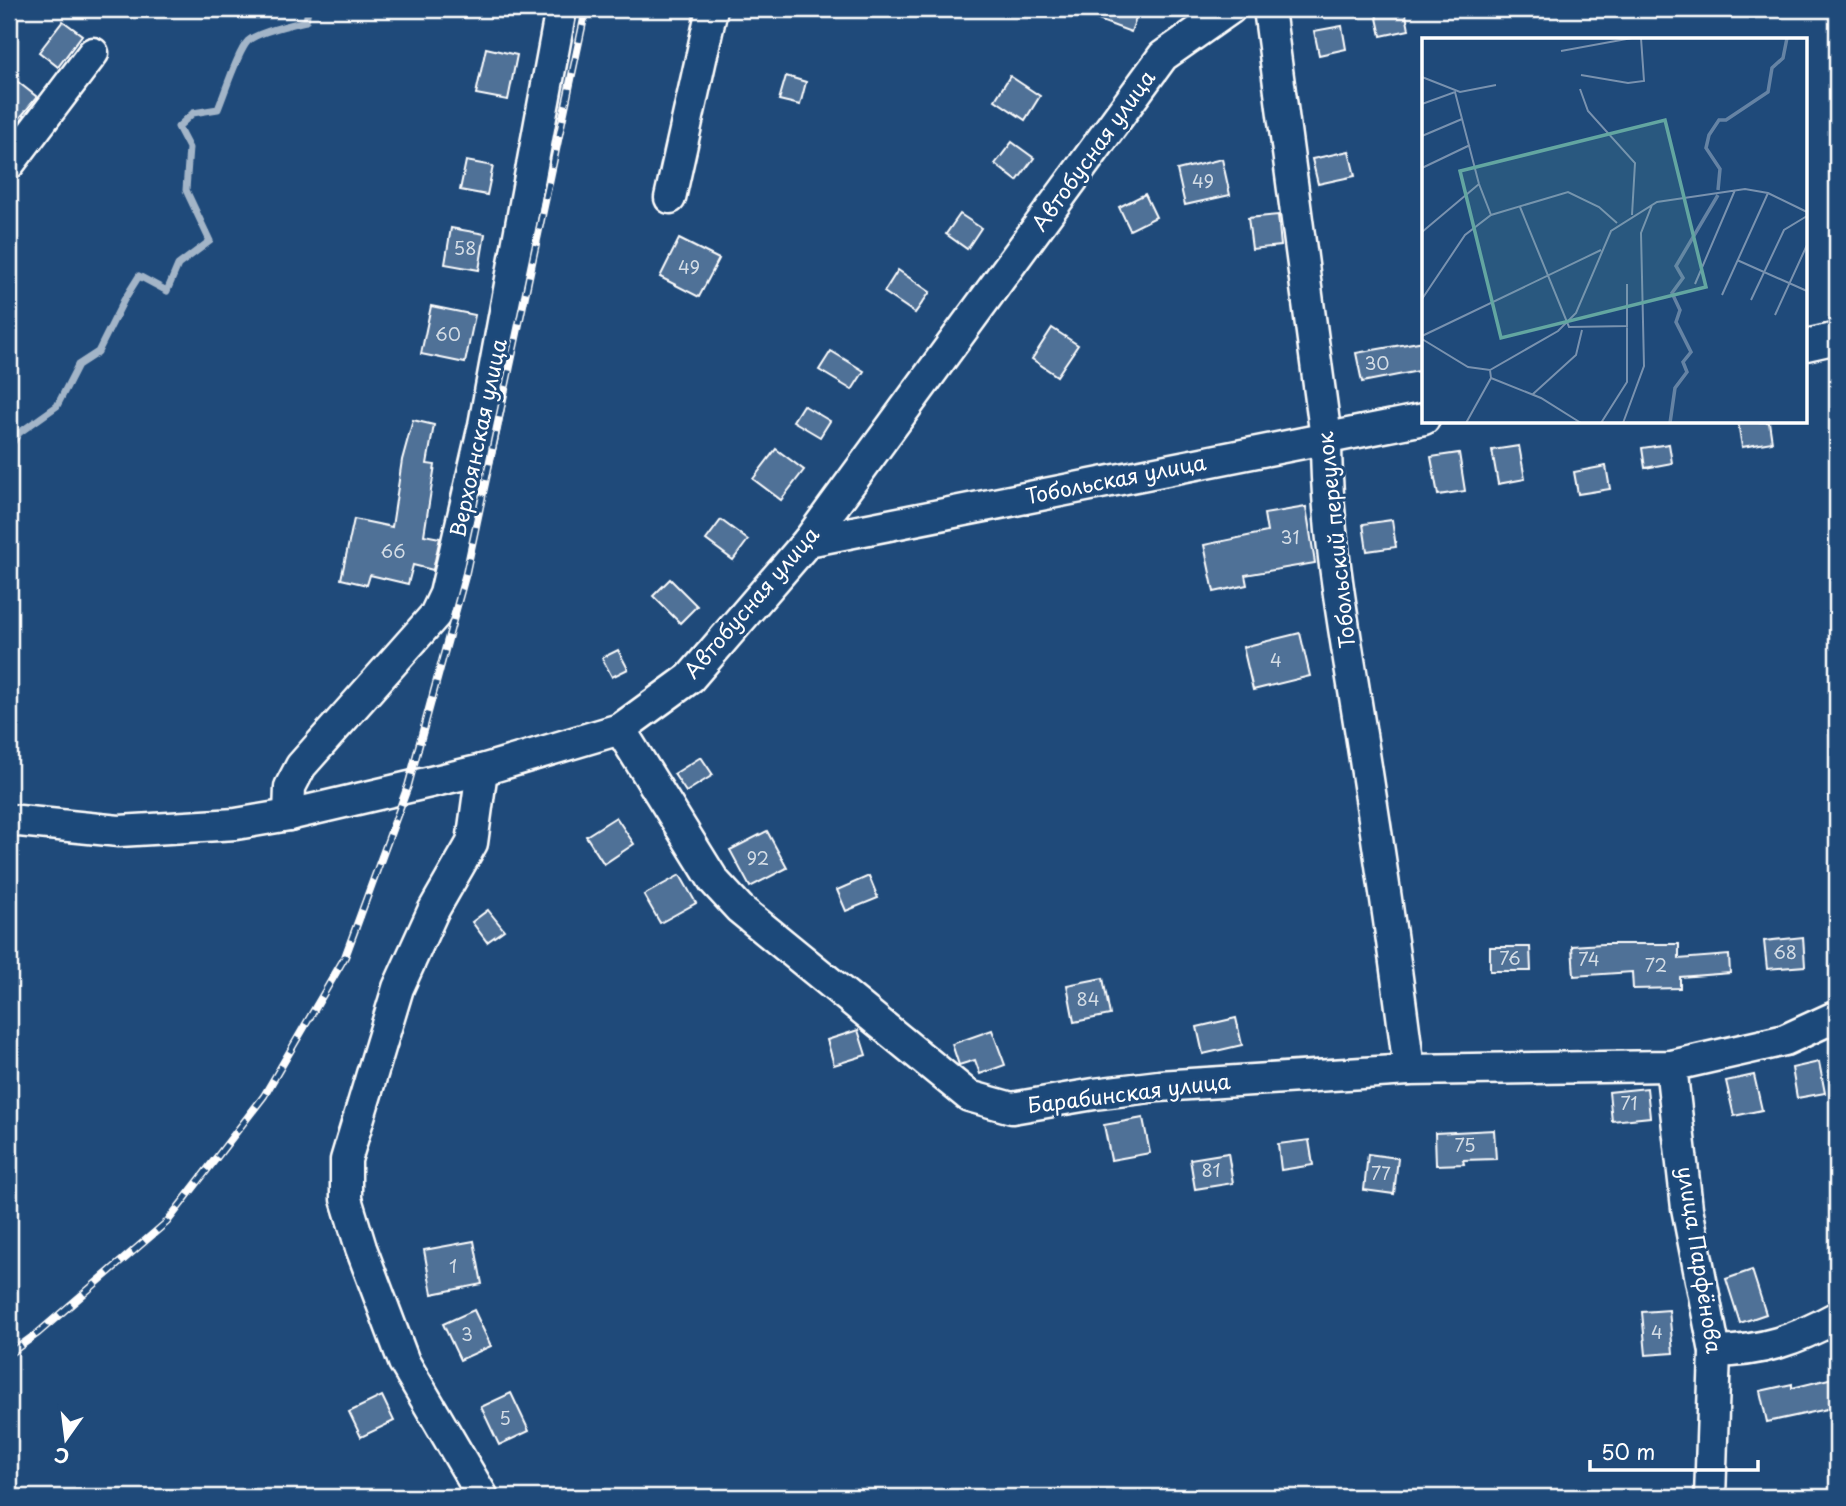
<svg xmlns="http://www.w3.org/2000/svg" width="1846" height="1506" viewBox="0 0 1846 1506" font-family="'Playpen Sans',sans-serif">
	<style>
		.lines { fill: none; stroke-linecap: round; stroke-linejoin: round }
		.stream { stroke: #a3b5c8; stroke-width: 7 }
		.building { fill: #507197; stroke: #fff; stroke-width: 2 }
		.minor-casing { stroke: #fff; stroke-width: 35 }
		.minor { stroke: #1f4a7a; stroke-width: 30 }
		.rail-casing { stroke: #fff; stroke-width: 8 }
		.rail { stroke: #1f4a7a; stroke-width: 5; stroke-dasharray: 16; stroke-linecap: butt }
		.labels { text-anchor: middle; stroke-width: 6; stroke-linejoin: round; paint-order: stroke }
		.number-label { font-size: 18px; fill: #d3dce5 }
		.street-label { font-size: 21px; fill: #fff; stroke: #1f4a7a }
		.inset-river { fill: none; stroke: #6583a4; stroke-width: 3.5 }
		.inset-road { fill: none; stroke: #7992af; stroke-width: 2 }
		.view { fill: #63a6a1; fill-opacity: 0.15; stroke: #63a6a1; stroke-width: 3.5 }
		.inset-edge { fill: none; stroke: #fff; stroke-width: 3.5 }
	</style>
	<rect width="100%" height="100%" fill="#1f4a7a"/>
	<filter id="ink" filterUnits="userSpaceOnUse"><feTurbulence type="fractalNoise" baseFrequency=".0143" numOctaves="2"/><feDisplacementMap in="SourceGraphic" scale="14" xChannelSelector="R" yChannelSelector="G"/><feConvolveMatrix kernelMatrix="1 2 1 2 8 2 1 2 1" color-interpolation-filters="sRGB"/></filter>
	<g filter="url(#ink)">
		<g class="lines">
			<path class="stream" d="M9 448 19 433 57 406 78 365 98 352 124 300 139 276 167 291 178 265 210 241 186 190 189 148 178 127 193 113 218 109C224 95 238 51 248 41 257 32 293 24 306 21L308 9"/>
		</g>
		<g class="building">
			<polygon points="1074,9 1139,9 1131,32 1074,11"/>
			<polygon points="1375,9 1405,9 1409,30 1381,36"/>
			<polygon points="63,21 82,35 58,67 39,52"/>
			<polygon points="1342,26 1346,49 1319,55 1314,31"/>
			<polygon points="486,48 517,55 508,100 476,94"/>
			<polygon points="9,75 37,97 19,119 9,111"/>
			<polygon points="786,76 806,82 800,105 779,100"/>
			<polygon points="1010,76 1040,96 1025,120 995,100"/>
			<polygon points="1012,142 1034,158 1017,181 995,164"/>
			<polygon points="1349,151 1355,176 1318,184 1312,159"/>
			<polygon points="1222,159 1230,195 1185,205 1177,170"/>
			<polygon points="466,161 493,166 487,195 460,190"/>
			<polygon points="1145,194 1156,217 1130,230 1119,207"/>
			<polygon points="960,214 981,228 967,249 946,234"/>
			<polygon points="1278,215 1281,246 1252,249 1248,218"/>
			<polygon points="451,228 485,234 479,270 445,264"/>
			<polygon points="679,239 719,259 699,297 660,277"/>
			<polygon points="898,270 930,292 915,313 884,292"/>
			<polygon points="431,306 475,315 465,363 421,354"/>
			<polygon points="1052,328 1078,345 1057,376 1032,359"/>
			<polygon points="1424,341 1424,370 1362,382 1356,353"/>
			<polygon points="831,351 864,371 852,390 819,370"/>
			<polygon points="803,405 830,421 820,437 793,421"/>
			<polygon points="413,420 434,425 427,464 435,465 424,535 440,538 433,570 413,565 408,584 370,575 367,585 341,579 354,519 392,527 402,460"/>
			<polygon points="1738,422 1769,422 1772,442 1742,447"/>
			<polygon points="1669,444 1672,463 1645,468 1642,448"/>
			<polygon points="1519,446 1525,479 1498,484 1492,450"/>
			<polygon points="776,449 804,470 781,500 753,479"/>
			<polygon points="1459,453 1465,491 1438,495 1431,457"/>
			<polygon points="1606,466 1610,489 1578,494 1574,472"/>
			<polygon points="1306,507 1315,563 1245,575 1247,585 1214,592 1204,545 1267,532 1264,514"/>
			<polygon points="721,520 748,540 733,560 706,540"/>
			<polygon points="1392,520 1396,547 1367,551 1363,524"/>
			<polygon points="670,579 697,606 680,623 653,596"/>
			<polygon points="1300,633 1310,676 1253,690 1243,647"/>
			<polygon points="618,650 628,669 612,677 602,658"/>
			<polygon points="701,757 713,775 686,792 674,774"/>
			<polygon points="616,817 634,844 604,864 586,836"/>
			<polygon points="767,831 787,868 750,887 730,850"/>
			<polygon points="680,875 696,903 660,923 644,895"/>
			<polygon points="869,876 878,898 846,911 837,890"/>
			<polygon points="488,910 504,930 487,942 472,922"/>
			<polygon points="1803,937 1805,966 1767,969 1764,941"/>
			<polygon points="1603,944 1679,944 1679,959 1729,955 1730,973 1680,977 1680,988 1633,989 1632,972 1574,976 1572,946"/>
			<polygon points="1490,947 1530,947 1531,971 1490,971"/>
			<polygon points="1103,978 1110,1015 1074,1022 1067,985"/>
			<polygon points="1236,1018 1242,1045 1203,1054 1197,1027"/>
			<polygon points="858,1030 866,1055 834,1065 827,1040"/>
			<polygon points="992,1030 1005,1065 980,1074 975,1060 959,1065 952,1044"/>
			<polygon points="1819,1062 1825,1093 1797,1098 1792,1068"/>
			<polygon points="1754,1075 1762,1110 1734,1116 1726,1081"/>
			<polygon points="1647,1088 1650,1117 1612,1121 1609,1092"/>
			<polygon points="1143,1118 1150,1153 1111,1160 1104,1125"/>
			<polygon points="1494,1130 1496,1159 1463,1160 1464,1164 1436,1165 1435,1133"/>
			<polygon points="1309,1140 1313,1165 1281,1170 1278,1144"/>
			<polygon points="1228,1153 1233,1183 1195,1189 1190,1159"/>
			<polygon points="1368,1154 1398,1158 1394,1194 1364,1190"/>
			<polygon points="474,1241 482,1284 432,1294 424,1250"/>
			<polygon points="1752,1270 1766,1314 1740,1323 1726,1279"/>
			<polygon points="474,1310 491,1346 460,1360 443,1324"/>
			<polygon points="1669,1310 1673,1353 1646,1355 1642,1312"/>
			<polygon points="1837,1377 1837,1407 1767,1422 1760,1391 1792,1384 1792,1388"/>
			<polygon points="511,1393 529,1431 499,1445 481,1407"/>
			<polygon points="382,1396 394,1421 361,1437 349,1412"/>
		</g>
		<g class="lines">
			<g class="minor-casing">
				<g id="minor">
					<path d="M1269 9 1326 438C1326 536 1345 632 1360 728 1378 842 1395 955 1409 1070"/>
					<polyline points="9,164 93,53"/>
					<polyline points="670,198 712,9"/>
					<polyline points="1806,345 1837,338"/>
					<polyline points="808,541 1424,419"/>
					<polyline points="620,729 714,881 740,909 969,1096 1012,1108 1094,1094 1159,1086 1409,1070 1671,1066 1785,1040 1837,1016"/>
					<polyline points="482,770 472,843 433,911 398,988 346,1160 346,1199 361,1248 404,1362 483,1497"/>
					<polyline points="289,815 290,787 301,766 435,615 445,594 484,425 561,9"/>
					<polyline points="9,820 119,831 236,824 289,815 482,770 620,729 690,678 808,541 1163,56 1230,9"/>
					<polyline points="1671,1066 1687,1208 1715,1352 1710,1497"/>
					<path d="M1715 1352C1763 1351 1795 1340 1837 1317"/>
				</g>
			</g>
			<use href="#minor" class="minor"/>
			<g class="rail-casing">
				<polyline id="rail" points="9,1354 38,1333 167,1222 264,1096 345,957 408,786 466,573 586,9"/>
			</g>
			<use href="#rail" class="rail"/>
		</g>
	</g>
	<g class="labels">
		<g class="number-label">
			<text x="1203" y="188">49</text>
			<text x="465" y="255">58</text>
			<text x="689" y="274">49</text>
			<text x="448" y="341">60</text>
			<text x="1377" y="370">30</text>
			<text x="1290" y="544">31</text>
			<text x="393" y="558">66</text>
			<text x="1276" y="667">4</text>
			<text x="758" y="865">92</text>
			<text x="1785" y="959">68</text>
			<text x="1510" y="965">76</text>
			<text x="1589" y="966">74</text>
			<text x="1656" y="972">72</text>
			<text x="1088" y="1006">84</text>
			<text x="1629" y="1110">71</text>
			<text x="1465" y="1152">75</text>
			<text x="1211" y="1177">81</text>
			<text x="1381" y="1180">77</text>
			<text x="453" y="1273">1</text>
			<text x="1657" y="1339">4</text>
			<text x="467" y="1341">3</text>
			<text x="505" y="1425">5</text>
		</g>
		<g class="street-label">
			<text transform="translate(1094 151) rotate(-54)" y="7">Автобусная улица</text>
			<text transform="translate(479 438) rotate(-78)" y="7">Верхоянская улица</text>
			<text transform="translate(1116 480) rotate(-11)" y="7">Тобольская улица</text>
			<text transform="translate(1337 540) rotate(-96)" y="7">Тобольский переулок</text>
			<text transform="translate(752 603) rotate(-49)" y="7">Автобусная улица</text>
			<text transform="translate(1129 1094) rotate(-7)" y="7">Барабинская улица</text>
			<text transform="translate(1699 1260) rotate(81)" y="7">улица Парфёнова</text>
		</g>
	</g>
	<g transform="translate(1422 38)">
		<rect width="385" height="385" fill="#1f4a7a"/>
		<path class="inset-river" d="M296 152 298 131 284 110 287 97 297 82H304L346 54 350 30 361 20 365 0M248 385 253 350 265 334 261 324 269 314 254 284 258 272 250 255 261 240 254 228 296 157"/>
		<path class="inset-road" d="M139 13 210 0M159 37 206 45 222 43 219 0M0 39 38 54 74 47M158 51 166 73 213 125 210 177M0 66 33 54 57 146 69 177M0 98 40 81M0 130 48 107M98 169 147 289 206 288M0 194 57 146M315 222 385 253M273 246 313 152M300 257 346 155M0 261 43 197 69 177 146 154 177 169 195 185M329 262 362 192 385 178M353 277 385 207M0 298 179 212M0 301 46 329 68 332 136 293 154 275 189 193 235 164 323 151 346 155 385 174M69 340 119 360 159 385M111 356 154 317 160 292M44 385 69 340 68 332M179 385 205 344V246M201 385 222 328 219 195 230 167"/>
		<path class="view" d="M243 82 284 249 79 300 38 133Z"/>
		<rect width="385" height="385" class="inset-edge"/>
	</g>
	<rect width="1846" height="1506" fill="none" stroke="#1f4a7a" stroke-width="35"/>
	<rect x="18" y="18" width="1811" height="1471" fill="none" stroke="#fff" stroke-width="2.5" filter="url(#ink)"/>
	<g transform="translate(66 1439) rotate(194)" stroke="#1f4a7a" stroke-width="5" paint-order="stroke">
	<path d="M0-5L12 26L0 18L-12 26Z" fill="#ffffff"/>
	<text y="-10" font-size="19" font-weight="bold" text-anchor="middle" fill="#ffffff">С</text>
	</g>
	<path d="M1590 1460v10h168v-10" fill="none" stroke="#ffffff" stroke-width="3.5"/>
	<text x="1601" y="1460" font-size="21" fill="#ffffff" stroke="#1f4a7a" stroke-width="5" paint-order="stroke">50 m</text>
</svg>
